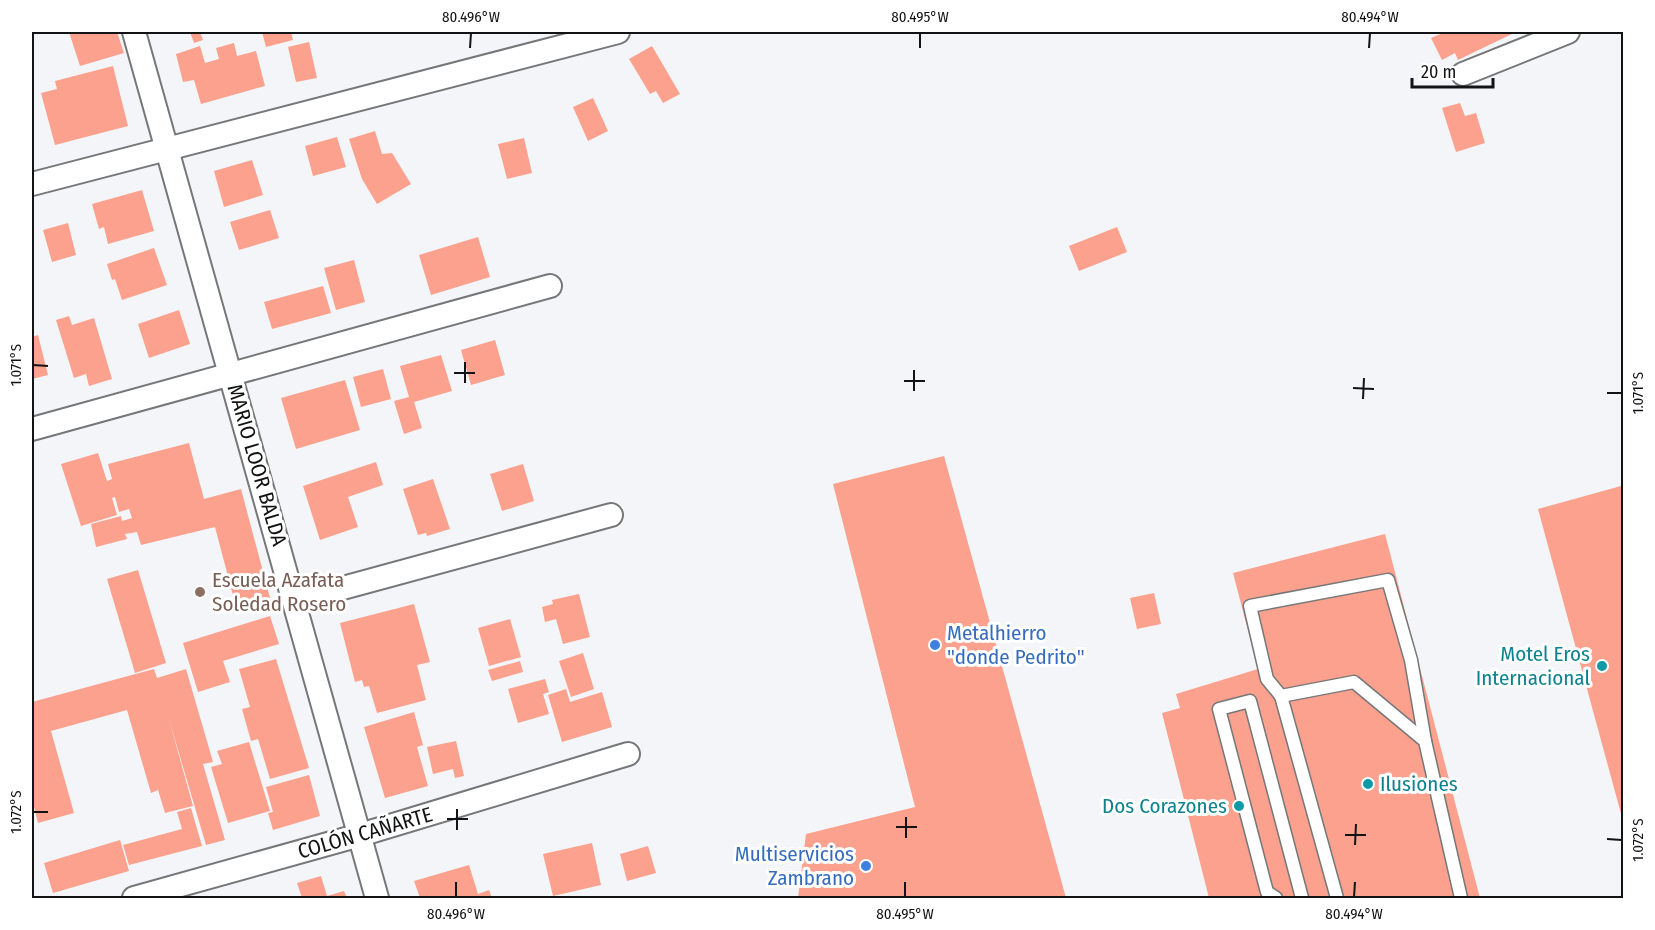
<svg xmlns="http://www.w3.org/2000/svg" width="1655" height="930" viewBox="0 0 1655 930" font-family="'Fira Sans Condensed',sans-serif">
	<style>
		.building { fill: #fba18d }
		.lines { fill: none; stroke-linecap: round; stroke-linejoin: round }
		.service-casing { stroke: #767779; stroke-width: 15 }
		.minor-casing { stroke: #767779; stroke-width: 26 }
		.service { stroke: #fff; stroke-width: 12 }
		.minor { stroke: #fff; stroke-width: 22 }
		.ticks { fill: none; stroke: #121314; stroke-width: 2 }
		.education-dot { fill: #8d6e63; stroke: #fff; stroke-width: 2 }
		.shop-dot { fill: #3f7fe0; stroke: #fff; stroke-width: 2 }
		.culture-dot { fill: #0f9aa8; stroke: #fff; stroke-width: 2 }
		.labels { text-anchor: middle; stroke-width: 6; stroke-linejoin: round; paint-order: stroke }
		.street-label { font-size: 21px; fill: #121314; stroke: #fff }
		.education-label { font-size: 21px; fill: #785e54; stroke: #fff; text-anchor: start }
		.shop-label { font-size: 21px; fill: #366cbe; stroke: #fff; text-anchor: start }
		.culture-label { font-size: 21px; fill: #0d838f; stroke: #fff; text-anchor: end }
		.neatline { fill: none; stroke: #121314; stroke-width: 2 }
		.ticks-label { font-size: 15px; text-anchor: middle; fill: #121314 }
	</style>
	<rect width="100%" height="100%" fill="#f4f5f8"/>
	<g class="building">
		<polygon points="69,32 117,32 124,53 80,66"/>
		<polygon points="190,32 200,32 203,40 194,43"/>
		<polygon points="262,32 291,32 293,40 266,47"/>
		<polygon points="1445,32 1516,32 1458,60 1455,53 1442,60 1431,38"/>
		<polygon points="309,42 317,78 296,82 288,47"/>
		<polygon points="234,43 237,56 256,51 265,86 201,104 194,80 183,82 176,54 200,46 205,63 219,59 216,48"/>
		<polygon points="652,46 680,94 663,103 656,91 650,94 629,59"/>
		<polygon points="113,66 128,126 55,145 41,93 57,89 55,81"/>
		<polygon points="593,98 608,131 588,141 573,107"/>
		<polygon points="1460,103 1465,116 1476,113 1485,143 1456,152 1442,108"/>
		<polygon points="375,131 382,154 392,153 411,184 377,204 362,179 349,139"/>
		<polygon points="337,137 346,167 313,176 305,146"/>
		<polygon points="524,138 532,173 507,179 498,144"/>
		<polygon points="252,160 263,195 224,207 214,171"/>
		<polygon points="142,190 154,231 108,244 104,227 99,229 92,204"/>
		<polygon points="270,210 279,238 239,250 230,222"/>
		<polygon points="68,223 76,255 52,262 43,230"/>
		<polygon points="1117,227 1127,252 1079,271 1069,246"/>
		<polygon points="478,237 490,277 431,295 419,255"/>
		<polygon points="154,248 167,285 122,300 115,279 112,280 107,264"/>
		<polygon points="354,260 365,302 336,310 324,268"/>
		<polygon points="323,286 331,313 272,329 264,302"/>
		<polygon points="179,310 190,344 149,358 138,324"/>
		<polygon points="69,316 72,325 94,318 112,379 89,386 86,374 74,378 56,320"/>
		<polygon points="38,335 48,375 32,379 32,337"/>
		<polygon points="495,340 505,375 471,385 461,350"/>
		<polygon points="441,355 452,391 414,402 422,428 404,434 394,401 409,397 400,366"/>
		<polygon points="383,369 391,399 361,407 353,377"/>
		<polygon points="345,380 360,430 296,449 281,398"/>
		<polygon points="189,443 204,499 241,489 270,598 236,607 215,527 141,545 137,532 125,534 127,539 96,547 91,524 121,516 122,521 132,518 129,509 119,512 115,497 112,498 117,515 81,526 61,464 98,453 107,481 112,479 108,464"/>
		<polygon points="944,456 1066,898 798,898 806,834 915,807 833,484"/>
		<polygon points="376,462 383,485 348,497 358,527 320,540 303,486"/>
		<polygon points="523,464 534,501 502,511 490,474"/>
		<polygon points="433,479 450,529 427,536 426,533 418,535 403,489"/>
		<polygon points="1621,486 1624,497 1623,821 1538,509"/>
		<polygon points="1385,534 1480,898 1209,898 1162,713 1180,708 1176,694 1258,669 1233,573"/>
		<polygon points="138,570 166,663 135,673 107,579"/>
		<polygon points="1154,593 1161,624 1137,629 1130,598"/>
		<polygon points="579,594 590,637 563,644 556,619 545,622 542,607 553,604 552,600"/>
		<polygon points="414,604 430,662 417,665 426,700 377,713 369,686 364,687 362,680 355,682 340,623"/>
		<polygon points="270,616 279,644 223,661 230,682 198,692 183,643"/>
		<polygon points="510,619 521,657 489,666 478,628"/>
		<polygon points="583,653 594,689 571,697 559,661"/>
		<polygon points="276,659 309,768 270,779 258,739 251,741 242,709 250,707 239,669"/>
		<polygon points="520,661 523,672 492,681 488,670"/>
		<polygon points="154,669 157,678 186,669 213,762 203,764 225,840 206,845 168,716 193,806 165,813 158,790 151,793 127,710 51,731 74,813 38,823 32,799 32,702"/>
		<polygon points="545,679 549,692 543,694 549,714 518,723 508,689"/>
		<polygon points="566,689 570,702 602,692 612,727 562,742 548,695"/>
		<polygon points="414,712 423,745 417,747 428,786 385,798 364,727"/>
		<polygon points="456,741 464,776 455,778 453,769 433,774 427,747"/>
		<polygon points="249,742 270,811 228,823 211,767 222,764 217,751"/>
		<polygon points="309,775 320,816 273,830 268,813 273,812 266,787"/>
		<polygon points="191,808 202,846 129,865 123,845 182,829 177,812"/>
		<polygon points="120,840 129,871 53,893 44,863"/>
		<polygon points="592,843 601,885 553,896 543,854"/>
		<polygon points="648,846 656,873 627,881 620,854"/>
		<polygon points="469,865 478,894 489,890 492,898 420,898 414,881"/>
		<polygon points="321,876 327,896 344,891 347,898 302,898 297,883"/>
	</g>
	<g class="lines">
		<g class="service-casing">
			<g id="service">
				<polyline points="1281,696 1267,679 1250,606 1388,580 1411,660 1425,741"/>
				<polyline points="1276,898 1267,892 1219,709 1250,701 1302,898"/>
				<polyline points="1337,898 1281,696 1354,682 1425,741 1461,898"/>
			</g>
		</g>
		<g class="minor-casing">
			<g id="minor">
				<polyline points="134,32 377,898"/>
				<polyline points="1463,74 1568,32"/>
				<polyline points="32,184 618,32"/>
				<polyline points="32,429 550,286"/>
				<polyline points="295,601 611,515"/>
				<polyline points="134,898 360,835 628,754"/>
			</g>
		</g>
		<use href="#service" class="service"/>
		<use href="#minor" class="minor"/>
	</g>
	<path class="ticks" d="M470 48 471 33M920 48V33M1369 48 1370 33M33 365 48 366M454 373H475M904 381H925M465 383V362M1353 388 1374 389M914 391V370M1607 393H1622M1363 399 1364 378M33 812H48M447 819H468M896 827H917M457 830V809M1345 835H1366M906 838V817M1607 839 1622 840M1355 845 1356 824M456 897V882M905 897V882M1354 897 1355 882"/>
	<circle class="education-dot" cx="200" cy="592" r="6"/>
	<g class="shop-dot">
		<circle cx="935" cy="645" r="6"/>
		<circle cx="866" cy="866" r="6"/>
	</g>
	<g class="culture-dot">
		<circle cx="1602" cy="666" r="6"/>
		<circle cx="1368" cy="784" r="6"/>
		<circle cx="1239" cy="806" r="6"/>
	</g>
	<g class="labels">
		<g class="street-label">
			<text transform="translate(257 465) rotate(74)" y="7">MARIO LOOR BALDA</text>
			<text transform="translate(365 833) rotate(-16)" y="7">COLÓN CAÑARTE</text>
		</g>
		<g class="education-label">
			<text x="212" y="587">Escuela Azafata<tspan x="212" dy="24">Soledad Rosero</tspan></text>
		</g>
		<g class="shop-label">
			<text x="947" y="640">Metalhierro<tspan x="947" dy="24">"donde Pedrito"</tspan></text>
			<text x="854" y="861" text-anchor="end">Multiservicios<tspan x="854" dy="24">Zambrano</tspan></text>
		</g>
		<g class="culture-label">
			<text x="1590" y="661">Motel Eros<tspan x="1590" dy="24">Internacional</tspan></text>
			<text x="1380" y="791" text-anchor="start">Ilusiones</text>
			<text x="1227" y="813">Dos Corazones</text>
		</g>
	</g>
	<rect width="1655" height="930" fill="none" stroke="#ffffff" stroke-width="66"/>
	<path d="M1412 78v9h81v-9" fill="none" stroke="#121314" stroke-width="3"/>
	<text x="1421" y="78" font-size="18" fill="#121314" stroke="#ffffff" stroke-width="4.5" paint-order="stroke">20 m</text>
	<rect x="33" y="33" width="1589" height="864" class="neatline"/>
	<g class="ticks-label">
		<text x="471" y="22">80.496°W</text>
		<text x="920" y="22">80.495°W</text>
		<text x="1370" y="22">80.494°W</text>
		<text transform="translate(16 365) rotate(-90)" y="5">1.071°S</text>
		<text transform="translate(1638 393) rotate(-90)" y="5">1.071°S</text>
		<text transform="translate(16 812) rotate(-90)" y="5">1.072°S</text>
		<text transform="translate(1638 840) rotate(-90)" y="5">1.072°S</text>
		<text x="456" y="919">80.496°W</text>
		<text x="905" y="919">80.495°W</text>
		<text x="1354" y="919">80.494°W</text>
	</g>
</svg>
